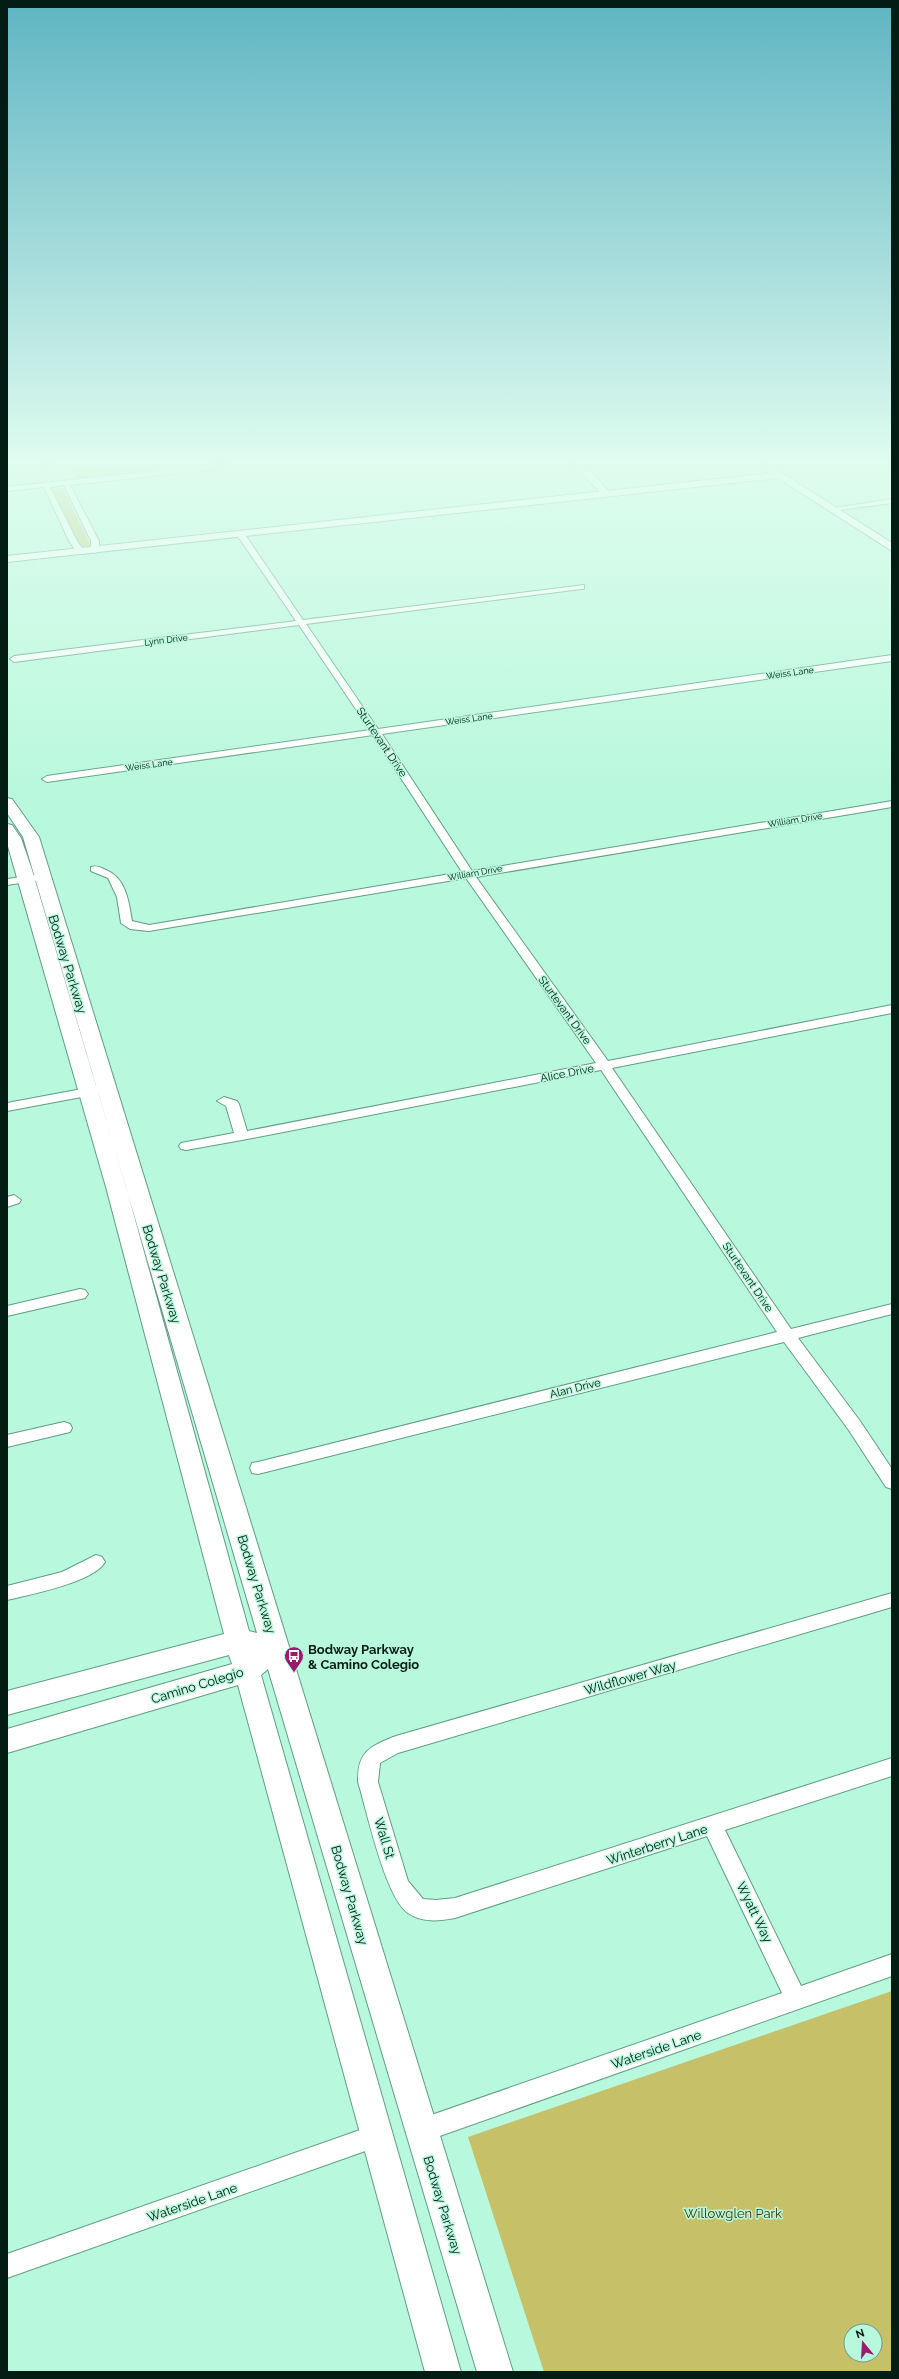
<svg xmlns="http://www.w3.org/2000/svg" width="899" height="2379" viewBox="0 0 899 2379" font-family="Raleway,sans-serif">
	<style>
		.green { fill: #c6c169; fill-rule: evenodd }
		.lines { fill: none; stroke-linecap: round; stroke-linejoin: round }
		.street-casing { stroke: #609d84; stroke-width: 2 }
		.secondary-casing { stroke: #609d84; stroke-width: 2 }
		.street { fill: #fff; fill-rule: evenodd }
		.secondary { fill: #fff; fill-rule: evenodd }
		.labels { text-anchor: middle; stroke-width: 3; stroke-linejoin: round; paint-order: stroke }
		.far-street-label { font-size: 9px; fill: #041d14; stroke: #b8f8dc }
		.street-label { font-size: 11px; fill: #041d14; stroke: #b8f8dc }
		.near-street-label { font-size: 13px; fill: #041d14; stroke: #b8f8dc }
		.near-poi-label { font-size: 13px; font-weight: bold; fill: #041d14; stroke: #b8f8dc; text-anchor: start }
		.near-park-label { font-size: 13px; fill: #393606; stroke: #b8f8dc }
	</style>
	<rect width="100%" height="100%" fill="#b8f8dc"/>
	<g class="green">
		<polygon points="70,464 85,464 88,467 107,469 141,464 146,472 72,479 69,478 76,477"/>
		<polygon points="63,488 90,544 90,546 80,546 52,489"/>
		<path d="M892 1991V2372H544L468 2137ZM851 2331H875V2355H851Z"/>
	</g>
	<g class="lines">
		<g class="street-casing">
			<g id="street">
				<polygon points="43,464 50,464 50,465 47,467"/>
				<polygon points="216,464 227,464 209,470 70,485 99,541 99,551 95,553 91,551 91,541 64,485 50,487 77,541 85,552 84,554 78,554 69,541 44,487 7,491 7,487"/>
				<path d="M573 464C589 464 599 482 610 492V496H604Z"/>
				<polygon points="892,499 892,503 832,511 828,509"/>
				<path d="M241 533H244L303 620 584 585V589H581L306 624 378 729 892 655V661L382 734 472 871 892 801V807L476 877 608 1061 892 1005V1013L612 1068 791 1329 892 1304V1314L798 1338 860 1421 892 1469V1489L886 1487 848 1429 784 1342 258 1474 252 1473 250 1468 252 1463 258 1462 777 1332 601 1070 242 1140 186 1150 181 1149 179 1146 181 1143 234 1133 226 1106 217 1101 224 1097 237 1101 239 1104 247 1131 596 1063 466 878 149 931 130 929 121 923 117 897 108 878 91 871V867C97 865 101 868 106 870 126 878 129 902 132 921L149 925 462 872 373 735 47 782 42 779 47 776 370 730 299 625 14 662 10 659 14 656 296 621 237 535Z"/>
				<polygon points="43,874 47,875 47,879 7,885 7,879"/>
				<polygon points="98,1086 105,1090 103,1093 7,1111 7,1103"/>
				<polygon points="14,1195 21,1200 19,1203 7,1207 7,1197"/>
				<polygon points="80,1289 85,1290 88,1294 85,1298 7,1316 7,1306"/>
				<polygon points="64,1422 70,1424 72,1428 70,1432 7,1447 7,1435"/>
				<path d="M96 1555 102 1557 105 1562C94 1582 29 1595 7 1600V1586L62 1572Z"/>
				<path d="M892 1593V1607L398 1753 380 1763 378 1782 408 1881 423 1899 436 1900 455 1898 892 1758V1776L725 1830 801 1986 892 1954V1976L420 2143 412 2139 408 2131 412 2123 420 2119 782 1993 707 1836 455 1918C439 1921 422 1923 408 1913 385 1897 367 1811 358 1782 357 1752 370 1746 396 1736Z"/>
				<polygon points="377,2124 385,2128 389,2136 385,2144 7,2278 7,2254"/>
			</g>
		</g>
		<g class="secondary-casing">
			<g id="secondary">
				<polygon points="768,464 892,543 892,551 778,478 7,562 7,556 770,473 763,467"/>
				<polygon points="7,798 12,799 39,837 513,2372 477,2372 268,1669 261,1675 461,2372 425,2372 238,1685 7,1753 7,1729 232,1664 229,1655 7,1715 7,1691 224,1634 106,1187 7,843 7,824 12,825 21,838 32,870 126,1187 249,1631 257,1633 23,837 7,813"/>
			</g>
		</g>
		<use href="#street" class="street"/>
		<use href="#secondary" class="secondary"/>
	</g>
	<linearGradient id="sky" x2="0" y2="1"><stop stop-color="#5fb5c3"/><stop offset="0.58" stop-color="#dffcef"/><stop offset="1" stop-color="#dffcef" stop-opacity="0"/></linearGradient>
	<rect width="899" height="797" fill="url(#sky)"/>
	<defs>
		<g id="bus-pin" transform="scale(1)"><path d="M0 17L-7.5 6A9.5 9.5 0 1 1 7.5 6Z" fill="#9b1b70" stroke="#b8f8dc"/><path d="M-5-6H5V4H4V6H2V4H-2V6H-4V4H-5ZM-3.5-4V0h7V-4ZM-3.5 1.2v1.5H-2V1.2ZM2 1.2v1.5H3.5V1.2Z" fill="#fff"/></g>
	</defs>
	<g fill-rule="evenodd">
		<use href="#bus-pin" x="294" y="1656"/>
	</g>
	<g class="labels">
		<g class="far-street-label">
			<text transform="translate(166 640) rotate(-7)" y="3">Lynn Drive</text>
			<text transform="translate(790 673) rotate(-8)" y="3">Weiss Lane</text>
			<text transform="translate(469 719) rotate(-8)" y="3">Weiss Lane</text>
			<text transform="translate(149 765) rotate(-8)" y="3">Weiss Lane</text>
			<text transform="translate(795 820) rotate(-9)" y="3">William Drive</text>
			<text transform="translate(475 873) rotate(-10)" y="3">William Drive</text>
		</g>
		<g class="street-label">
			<text transform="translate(382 742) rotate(56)" y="4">Sturtevant Drive</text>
			<text transform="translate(565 1010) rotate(54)" y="4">Sturtevant Drive</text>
			<text transform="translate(567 1073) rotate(-11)" y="4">Alice Drive</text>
			<text transform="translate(748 1277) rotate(56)" y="4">Sturtevant Drive</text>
			<text transform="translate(575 1388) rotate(-14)" y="4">Alan Drive</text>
		</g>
		<g class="near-street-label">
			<text transform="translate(68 964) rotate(73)" y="5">Bodway Parkway</text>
			<text transform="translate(162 1274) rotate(73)" y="5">Bodway Parkway</text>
			<text transform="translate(257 1584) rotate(73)" y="5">Bodway Parkway</text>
			<text transform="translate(630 1677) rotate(-16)" y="5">Wildflower Way</text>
			<text transform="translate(197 1685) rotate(-17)" y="5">Camino Colegio</text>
			<text transform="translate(385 1838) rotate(73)" y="5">Wall St</text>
			<text transform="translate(657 1844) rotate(-18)" y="5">Winterberry Lane</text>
			<text transform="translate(350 1895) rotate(74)" y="5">Bodway Parkway</text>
			<text transform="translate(755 1912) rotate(64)" y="5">Wyatt Way</text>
			<text transform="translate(656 2049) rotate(-19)" y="5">Waterside Lane</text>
			<text transform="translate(192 2202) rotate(-19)" y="5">Waterside Lane</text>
			<text transform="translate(443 2205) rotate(73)" y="5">Bodway Parkway</text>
		</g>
		<g class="near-poi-label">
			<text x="308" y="1654">Bodway Parkway<tspan x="308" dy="15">&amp; Camino Colegio</tspan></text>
		</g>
		<g class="near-park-label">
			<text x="733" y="2218">Willowglen Park</text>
		</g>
	</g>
	<rect width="899" height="2379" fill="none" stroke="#041d14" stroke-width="16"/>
	<g transform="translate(863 2343) rotate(342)"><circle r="19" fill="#b8f8dc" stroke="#70a08c"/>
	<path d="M0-3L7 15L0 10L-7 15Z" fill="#9b1b70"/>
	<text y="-6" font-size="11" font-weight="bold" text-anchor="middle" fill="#041d14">N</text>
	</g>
</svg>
